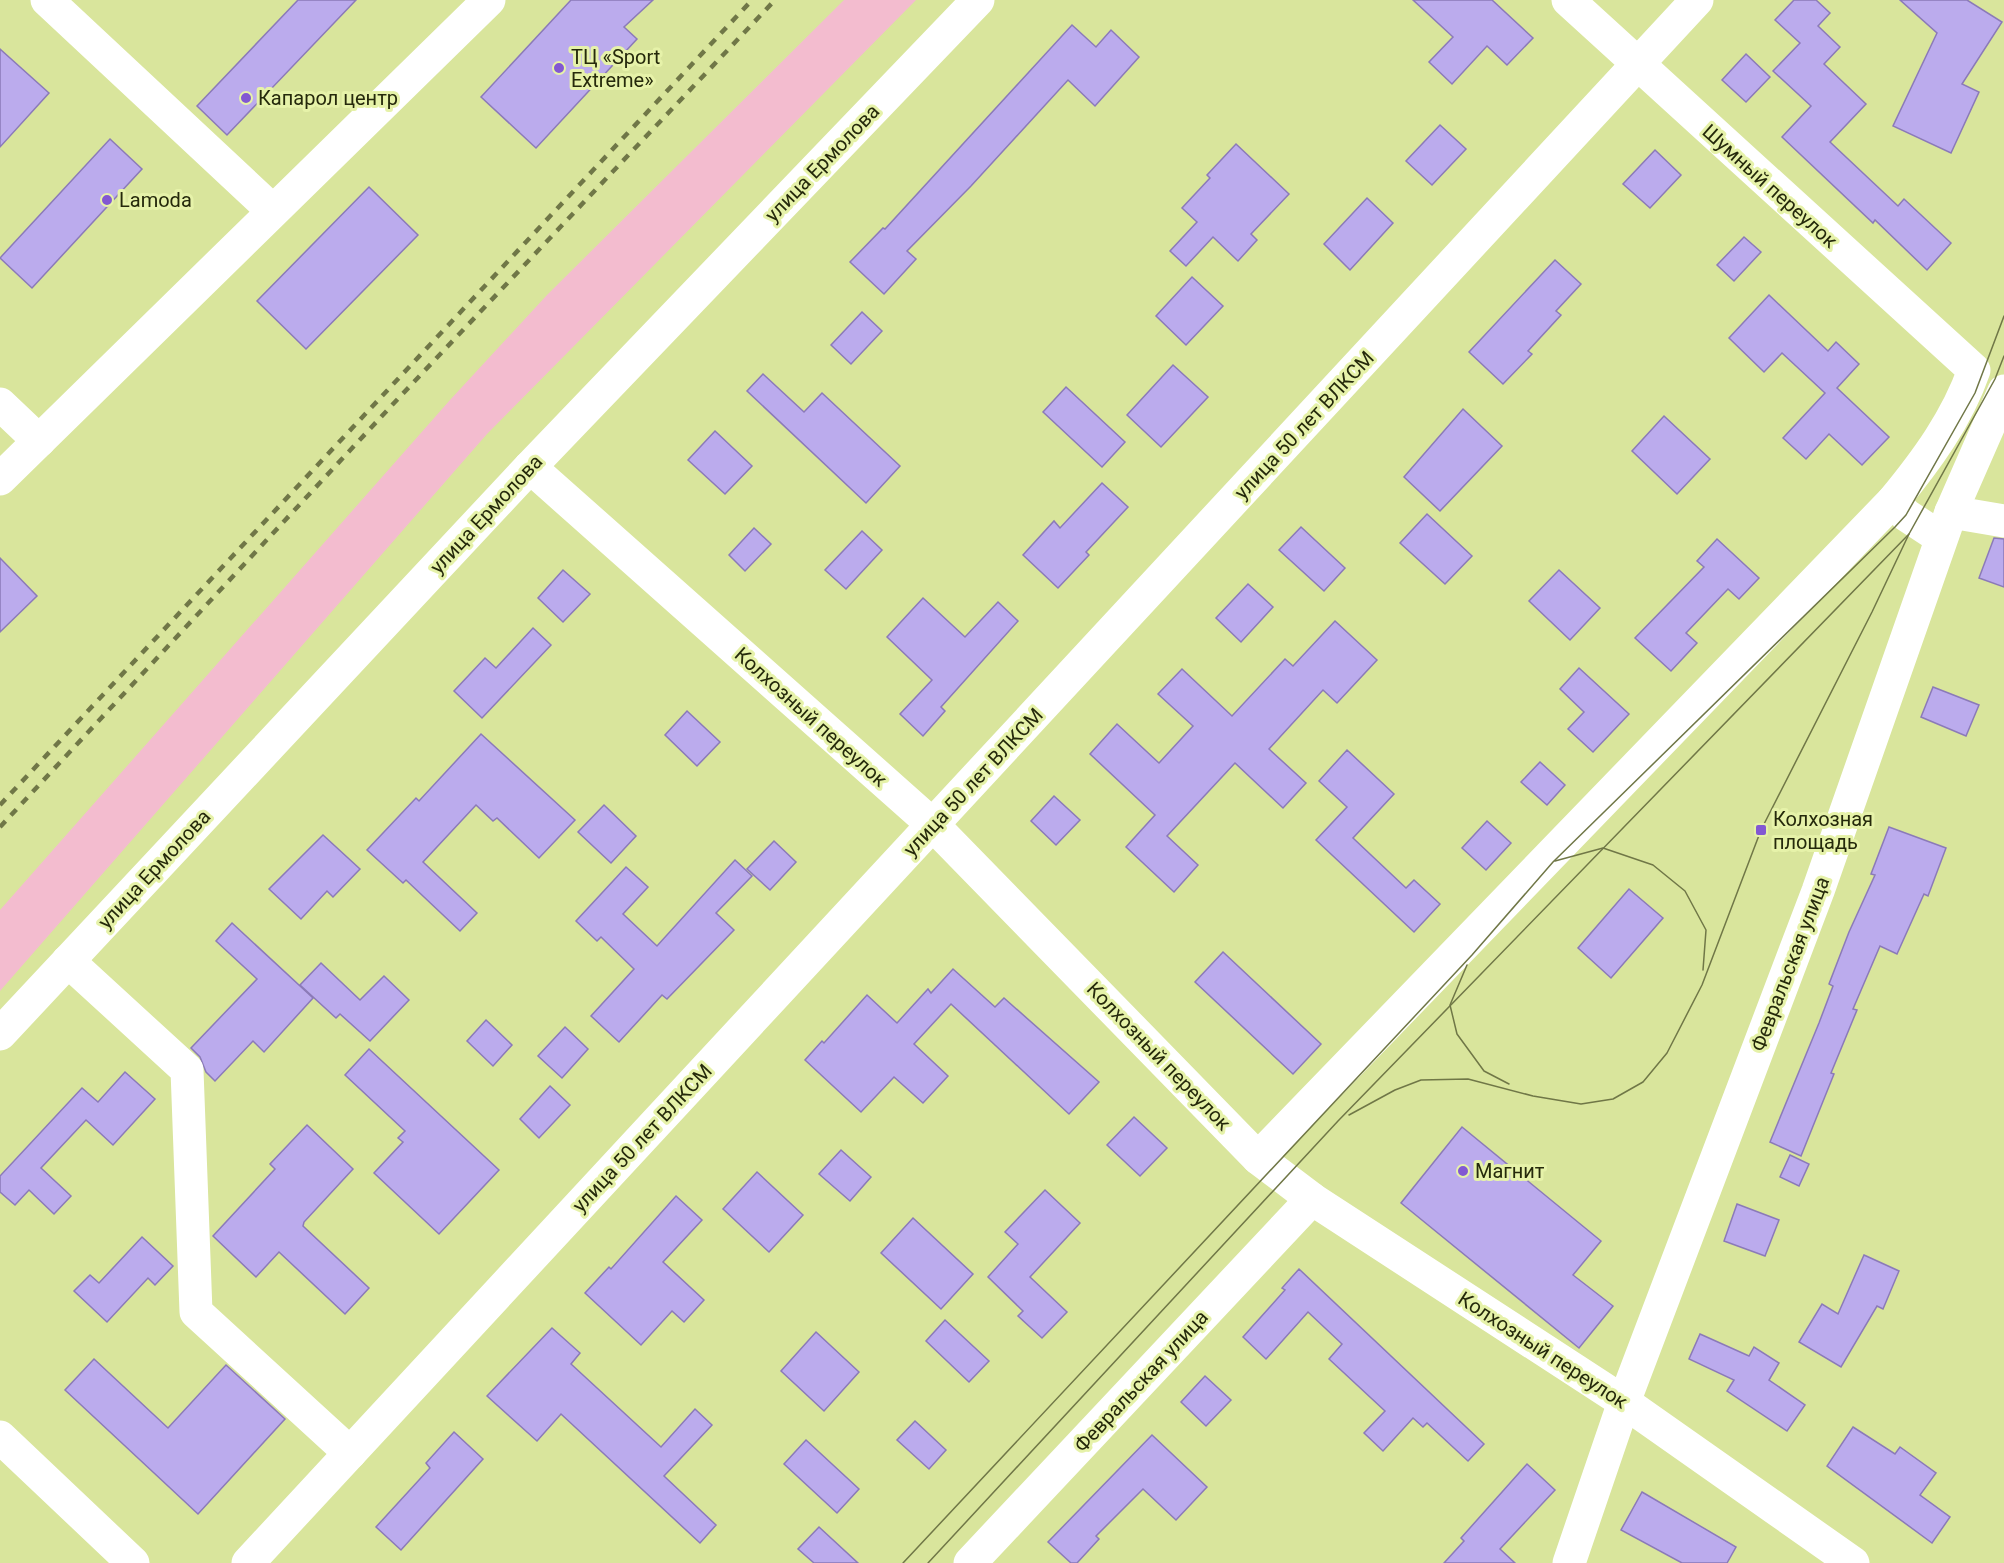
<svg xmlns="http://www.w3.org/2000/svg" width="2004" height="1563" viewBox="0 0 2004 1563" font-family="Roboto,sans-serif">
	<style>
		.green { fill: #f3bccf }
		.building { fill: #bbabed; stroke: #8b7ab8; stroke-width: 1.5 }
		.lines { fill: none; stroke-linecap: round; stroke-linejoin: round }
		.minor { stroke: #fff; stroke-width: 33 }
		.major { stroke: #fff; stroke-width: 33 }
		.tram { stroke: #707747; stroke-width: 1.5 }
		.rail { stroke: #707747; stroke-width: 4.5; stroke-dasharray: 8 8; stroke-linecap: butt }
		.poi-dot { fill: #8258d2; stroke: #e6f2a9; stroke-width: 2 }
		.labels { text-anchor: middle; stroke-width: 6; stroke-linejoin: round; paint-order: stroke }
		.poi-label { font-size: 20px; fill: #25290b; stroke: #e6f2a9; text-anchor: start }
		.street-label { font-size: 20px; fill: #25290b; stroke: #e6f2a9 }
	</style>
	<rect width="100%" height="100%" fill="#d9e59c"/>
	<polygon class="green" points="844,0 916,0 487,434 0,991 0,910 450,400 547,295"/>
	<g class="building">
		<polygon points="298,0 356,0 227,135 197,106"/>
		<polygon points="571,0 653,0 624,27 637,39 536,148 481,97"/>
		<polygon points="1413,0 1492,0 1533,38 1507,65 1487,46 1452,84 1429,62 1453,37"/>
		<polygon points="1794,0 1816,0 1830,13 1818,26 1840,47 1824,64 1866,104 1830,142 1898,206 1904,199 1951,243 1927,270 1875,220 1873,223 1782,137 1811,106 1773,71 1800,43 1775,20"/>
		<polygon points="1900,0 1967,0 2002,22 1962,84 1979,92 1951,153 1893,126 1937,33"/>
		<polygon points="1072,25 1096,47 1111,30 1139,57 1095,106 1068,80 971,186 907,251 916,259 884,294 850,262 883,228 885,229"/>
		<polygon points="0,49 49,93 0,147"/>
		<polygon points="1746,54 1770,77 1746,102 1722,80"/>
		<polygon points="1440,125 1466,149 1432,185 1406,161"/>
		<polygon points="110,139 142,169 32,288 0,258"/>
		<polygon points="1236,144 1289,194 1251,234 1257,240 1238,261 1213,237 1186,266 1170,251 1197,222 1182,208 1210,178 1207,175"/>
		<polygon points="1655,150 1681,175 1650,208 1623,184"/>
		<polygon points="369,187 418,235 306,349 257,301"/>
		<polygon points="1367,198 1393,223 1350,270 1324,244"/>
		<polygon points="1744,237 1761,252 1734,281 1717,265"/>
		<polygon points="1555,260 1581,284 1556,311 1561,315 1528,351 1532,354 1503,384 1469,352"/>
		<polygon points="1192,277 1223,306 1186,345 1156,316"/>
		<polygon points="1769,295 1828,351 1836,342 1859,364 1837,388 1889,437 1862,465 1829,434 1806,459 1783,438 1825,393 1782,353 1764,372 1729,338"/>
		<polygon points="862,312 882,331 851,364 831,345"/>
		<polygon points="1173,365 1208,397 1161,447 1127,415"/>
		<polygon points="763,374 804,412 822,393 900,466 866,503 747,391"/>
		<polygon points="1066,387 1125,442 1102,467 1043,412"/>
		<polygon points="1463,409 1502,446 1440,511 1404,477"/>
		<polygon points="1664,416 1710,459 1677,494 1632,451"/>
		<polygon points="715,431 752,466 725,494 688,460"/>
		<polygon points="1102,483 1128,507 1086,552 1089,555 1058,588 1023,555 1054,521 1060,528"/>
		<polygon points="1427,514 1472,556 1445,584 1400,543"/>
		<polygon points="1301,527 1345,568 1324,591 1279,550"/>
		<polygon points="754,528 771,544 745,571 729,555"/>
		<polygon points="862,531 882,550 846,589 825,570"/>
		<polygon points="1994,538 2004,539 2004,587 1979,578"/>
		<polygon points="1717,539 1759,578 1739,599 1728,589 1686,633 1697,643 1671,671 1635,638 1704,567 1697,561"/>
		<polygon points="0,558 37,596 0,632"/>
		<polygon points="563,570 590,594 563,622 538,598"/>
		<polygon points="1559,570 1600,608 1570,640 1529,601"/>
		<polygon points="1248,584 1273,607 1241,642 1216,618"/>
		<polygon points="923,598 965,637 998,602 1018,621 941,707 945,711 923,736 900,714 932,680 887,637"/>
		<polygon points="1335,621 1377,660 1337,703 1323,690 1269,749 1306,783 1283,808 1235,763 1167,836 1198,865 1174,892 1126,847 1155,815 1090,754 1117,724 1159,763 1193,726 1158,694 1182,669 1232,716 1285,659 1293,666"/>
		<polygon points="533,628 551,645 482,718 454,691 485,658 496,668"/>
		<polygon points="1579,668 1629,714 1593,752 1568,729 1584,712 1560,689"/>
		<polygon points="1933,687 1979,705 1966,736 1921,717"/>
		<polygon points="687,711 720,742 697,766 665,735"/>
		<polygon points="481,734 575,820 539,858 497,818 493,821 476,805 423,862 477,913 460,931 406,880 403,883 367,850 416,798 419,801"/>
		<polygon points="1347,750 1394,794 1353,838 1406,888 1414,880 1440,904 1414,932 1316,840 1347,807 1319,781"/>
		<polygon points="1540,762 1565,785 1547,805 1521,782"/>
		<polygon points="1054,796 1080,820 1056,845 1031,821"/>
		<polygon points="604,805 636,836 611,863 578,832"/>
		<polygon points="1487,821 1511,843 1486,870 1462,848"/>
		<polygon points="1889,827 1946,848 1928,896 1924,894 1897,954 1880,946 1853,1009 1857,1010 1831,1073 1834,1074 1801,1156 1770,1142 1819,1023 1833,986 1829,984 1849,932 1875,875 1871,874"/>
		<polygon points="323,835 360,869 333,897 327,891 301,919 269,889"/>
		<polygon points="774,841 796,862 770,890 747,869"/>
		<polygon points="735,860 752,876 716,913 734,930 667,999 662,995 619,1042 591,1016 634,969 601,937 597,941 576,921 626,867 648,887 623,914 657,946"/>
		<polygon points="1629,889 1663,918 1611,978 1578,948"/>
		<polygon points="232,923 313,998 264,1052 253,1041 215,1081 206,1072 200,1057 191,1048 257,979 216,941"/>
		<polygon points="1223,952 1321,1044 1293,1074 1195,982"/>
		<polygon points="321,963 360,1000 384,976 409,1000 370,1041 340,1014 336,1018 300,985"/>
		<polygon points="953,969 995,1007 1004,998 1099,1082 1069,1114 951,1004 914,1044 948,1076 923,1103 894,1077 861,1112 805,1060 822,1041 824,1043 867,995 897,1023 928,989 931,993"/>
		<polygon points="486,1020 512,1045 493,1066 467,1041"/>
		<polygon points="565,1027 588,1049 562,1078 538,1056"/>
		<polygon points="369,1049 499,1170 439,1234 374,1173 403,1142 398,1138 405,1131 345,1075"/>
		<polygon points="125,1072 155,1099 113,1145 86,1120 41,1168 71,1196 54,1214 29,1190 15,1205 0,1192 0,1176 82,1088 98,1102"/>
		<polygon points="550,1086 570,1105 539,1138 520,1119"/>
		<polygon points="1134,1117 1167,1148 1140,1176 1107,1145"/>
		<polygon points="307,1125 353,1169 304,1222 303,1226 369,1288 345,1314 279,1252 256,1277 213,1236 275,1169 270,1164"/>
		<polygon points="1462,1127 1601,1241 1573,1275 1613,1306 1579,1348 1401,1203"/>
		<polygon points="841,1150 871,1177 850,1201 819,1174"/>
		<polygon points="1790,1155 1809,1164 1799,1186 1780,1177"/>
		<polygon points="757,1172 803,1215 769,1252 723,1209"/>
		<polygon points="1045,1190 1080,1223 1030,1277 1067,1312 1042,1338 1018,1316 1023,1311 988,1277 1018,1244 1005,1232"/>
		<polygon points="676,1196 702,1220 663,1262 704,1300 684,1322 672,1311 641,1345 585,1293 609,1267 611,1269"/>
		<polygon points="1737,1204 1779,1220 1765,1256 1724,1241"/>
		<polygon points="913,1218 973,1274 941,1309 881,1253"/>
		<polygon points="142,1237 173,1266 155,1285 148,1278 107,1322 74,1291 90,1275 99,1283"/>
		<polygon points="1864,1255 1899,1271 1883,1309 1877,1306 1841,1367 1799,1342 1822,1304 1838,1314"/>
		<polygon points="1299,1269 1484,1444 1468,1461 1427,1423 1423,1427 1413,1418 1383,1451 1364,1433 1385,1411 1329,1359 1342,1344 1308,1312 1266,1359 1243,1337 1285,1290 1282,1288"/>
		<polygon points="945,1320 989,1361 969,1382 926,1341"/>
		<polygon points="552,1328 580,1353 571,1364 661,1447 695,1409 712,1425 664,1476 716,1525 700,1543 561,1414 537,1441 487,1396"/>
		<polygon points="816,1332 859,1372 824,1411 781,1371"/>
		<polygon points="1700,1334 1749,1356 1754,1347 1779,1363 1769,1380 1805,1405 1787,1431 1727,1391 1734,1380 1689,1359"/>
		<polygon points="94,1359 168,1428 226,1365 285,1419 198,1514 65,1390"/>
		<polygon points="1205,1376 1231,1400 1206,1426 1181,1402"/>
		<polygon points="915,1421 946,1450 929,1469 897,1440"/>
		<polygon points="1853,1427 1895,1454 1900,1447 1936,1473 1920,1495 1950,1517 1932,1543 1827,1466"/>
		<polygon points="454,1432 483,1459 401,1550 376,1527 430,1468 426,1463"/>
		<polygon points="1152,1435 1207,1487 1176,1520 1143,1489 1096,1536 1099,1539 1077,1563 1071,1563 1048,1542"/>
		<polygon points="806,1440 859,1489 837,1513 784,1464"/>
		<polygon points="1527,1464 1555,1490 1500,1549 1515,1563 1444,1563 1464,1541 1461,1538"/>
		<polygon points="1642,1492 1736,1547 1727,1563 1682,1563 1621,1530"/>
		<polygon points="819,1527 858,1563 814,1563 798,1549"/>
	</g>
	<g class="lines">
		<g class="minor">
			<polyline points="47,0 273,211"/>
			<polyline points="0,404 39,441"/>
			<polyline points="530,467 933,825 1258,1158 1312,1199 1624,1402 1853,1563"/>
			<polyline points="1893,501 1906,515 1941,538"/>
			<polyline points="1951,512 2004,521"/>
			<polyline points="68,961 187,1070 196,1312 350,1453"/>
			<polyline points="0,1034 530,467 978,0"/>
			<path d="M1258 1158 1893 501C1926 461 1957 419 1974 370L1568 0"/>
			<polyline points="0,1437 133,1563"/>
			<polyline points="248,1563 1697,0"/>
			<polyline points="970,1563 1312,1199"/>
			<polyline points="1569,1563 1624,1402 1818,891 1951,512 2004,391"/>
		</g>
		<polyline class="major" points="0,479 489,0"/>
		<g class="tram">
			<polyline points="1555,861 1603,848 1653,865 1685,891 1706,930 1703,970"/>
			<polyline points="1467,965 1450,1005 1457,1034 1484,1071 1509,1084"/>
			<polyline points="1349,1115 1395,1090 1421,1080 1468,1079 1533,1096 1581,1104 1613,1099 1643,1082 1667,1053 1702,985 1761,830 1872,612 1909,534 1995,379 2004,356"/>
			<polyline points="903,1563 1472,955 1553,862 1895,527 1906,515 1975,393 2004,316"/>
			<polyline points="928,1563 1338,1121 1909,534"/>
		</g>
		<g class="rail">
			<polyline points="0,805 752,0"/>
			<polyline points="0,827 394,403 775,0"/>
		</g>
	</g>
	<g class="poi-dot">
		<circle cx="559" cy="68" r="6"/>
		<circle cx="246" cy="98" r="6"/>
		<circle cx="107" cy="200" r="6"/>
		<rect x="1755" y="824" width="12" height="12" rx="3"/>
		<circle cx="1463" cy="1171" r="6"/>
	</g>
	<g class="labels">
		<g class="poi-label">
			<text x="571" y="64">ТЦ «Sport<tspan x="571" dy="23">Extreme»</tspan></text>
			<text x="258" y="105">Капарол центр</text>
			<text x="119" y="207">Lamoda</text>
			<text x="1773" y="826">Колхозная<tspan x="1773" dy="23">площадь</tspan></text>
			<text x="1475" y="1178">Магнит</text>
		</g>
		<g class="street-label">
			<text transform="translate(822 163) rotate(-46)" y="7">улица Ермолова</text>
			<text transform="translate(1770 186) rotate(42)" y="7">Шумный переулок</text>
			<text transform="translate(1304 425) rotate(-47)" y="7">улица 50 лет ВЛКСМ</text>
			<text transform="translate(486 514) rotate(-47)" y="7">улица Ермолова</text>
			<text transform="translate(811 717) rotate(42)" y="7">Колхозный переулок</text>
			<text transform="translate(973 782) rotate(-47)" y="7">улица 50 лет ВЛКСМ</text>
			<text transform="translate(154 869) rotate(-47)" y="7">улица Ермолова</text>
			<text transform="translate(1790 964) rotate(-69)" y="7">Февральская улица</text>
			<text transform="translate(1159 1056) rotate(46)" y="7">Колхозный переулок</text>
			<text transform="translate(642 1138) rotate(-47)" y="7">улица 50 лет ВЛКСМ</text>
			<text transform="translate(1543 1350) rotate(33)" y="7">Колхозный переулок</text>
			<text transform="translate(1141 1381) rotate(-47)" y="7">Февральская улица</text>
		</g>
	</g>
</svg>
